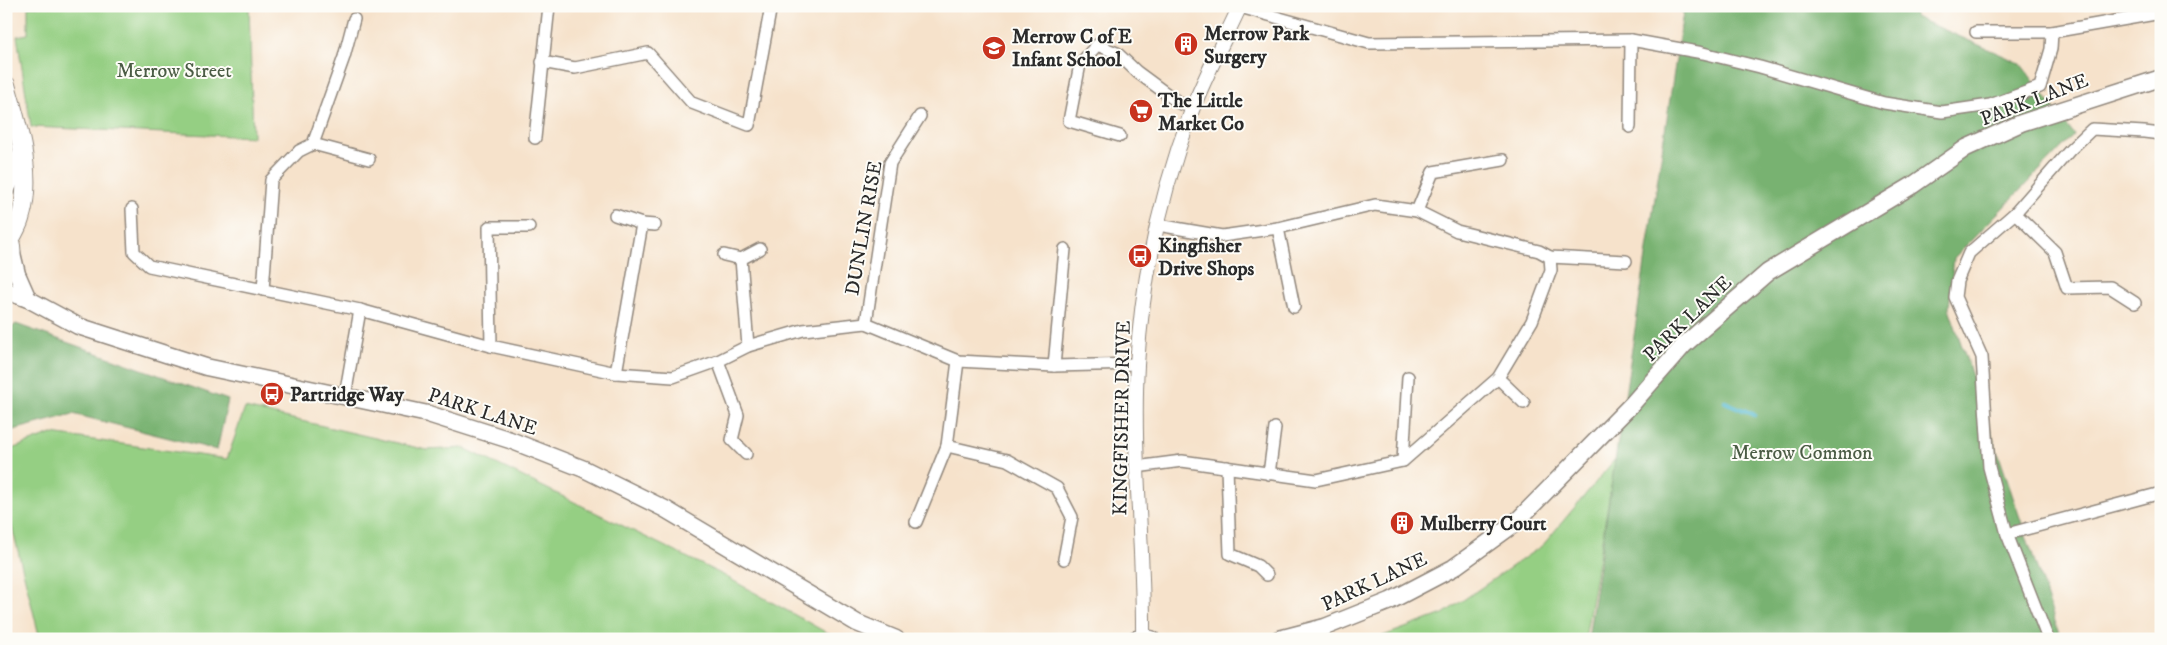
<svg xmlns="http://www.w3.org/2000/svg" width="2167" height="645" viewBox="0 0 2167 645" font-family="'IM FELL DW Pica',serif">
	<style>
		.green { fill: #95cf83; stroke: #607d57 }
		.forest { fill: #78b271; stroke: #526e4e }
		.lines { fill: none; stroke-linecap: round; stroke-linejoin: round }
		.stream { stroke: #52b9d0; stroke-width: 4.5 }
		.minor-casing { stroke: #90867b; stroke-width: 14 }
		.tertiary-casing { stroke: #90867b; stroke-width: 16 }
		.secondary-casing { stroke: #90867b; stroke-width: 19 }
		.primary-casing { stroke: #90867b; stroke-width: 20 }
		.minor { stroke: #fff; stroke-width: 11 }
		.tertiary { stroke: #fff; stroke-width: 14 }
		.secondary { stroke: #fff; stroke-width: 16 }
		.primary { stroke: #fff; stroke-width: 18 }
		.labels { text-anchor: middle; stroke-width: 4; stroke-linejoin: round; paint-order: stroke }
		.poi-label { font-size: 20px; font-weight: bold; fill: #2b2b2b; stroke: #fdfcf7; text-anchor: start }
		.park-label { font-size: 20px; fill: #4b5c45; stroke: #fdfcf7 }
		.street-label { font-size: 20px; fill: #2b2b2b; stroke: #fdfcf7 }
	</style>
	<rect width="100%" height="100%" fill="#fdfcf7"/>
	<filter id="ink" filterUnits="userSpaceOnUse"><feTurbulence type="fractalNoise" baseFrequency=".02" numOctaves="2"/><feDisplacementMap in="SourceGraphic" scale="10" xChannelSelector="R" yChannelSelector="G"/><feConvolveMatrix kernelMatrix="1 2 1 2 8 2 1 2 1" color-interpolation-filters="sRGB"/></filter>
	<filter id="wash" filterUnits="userSpaceOnUse"><feTurbulence type="fractalNoise" baseFrequency=".0096" numOctaves="4" result="noise"/><feDisplacementMap in="SourceGraphic" scale="20" xChannelSelector="R" yChannelSelector="G"/><feGaussianBlur stdDeviation="1.12" result="paint"/><feColorMatrix in="noise" values="0 0 0 0 0 0 0 0 0 0 0 0 0 0 0 0 0 1.4 0 .05"/><feComposite in="paint" operator="in"/></filter>
	<g filter="url(#wash)">
		<rect width="100%" height="100%" fill="#f6e2cb"/>
		<g class="green">
			<polygon points="28,6 249,6 253,137 31,127 17,36 28,34"/>
			<polygon points="245,408 427,450 464,448 723,575 838,639 40,639 6,503 6,451 52,434 227,459"/>
			<polygon points="1616,458 1585,639 1375,639 1443,614 1543,545"/>
		</g>
		<g class="forest">
			<polygon points="1684,6 1914,6 1915,17 2020,63 2074,135 1954,258 1949,308 2061,639 1588,639"/>
			<polygon points="16,324 228,400 217,450 73,414 6,432 6,332"/>
		</g>
		<g class="lines">
			<polyline class="stream" points="1725,402 1755,415"/>
		</g>
	</g>
	<g filter="url(#ink)">
		<g class="lines">
			<g class="minor-casing">
				<g id="minor">
					<polyline points="1240,7 1369,43 1631,40 1703,53 1760,67 1884,103 1942,112 1990,105 2040,87 2051,49 2052,32"/>
					<polyline points="1976,32 2052,32 2161,13"/>
					<polyline points="542,62 575,68 648,53 692,103 749,125 771,6"/>
					<polyline points="1630,127 1631,40"/>
					<polyline points="1120,136 1069,121 1080,64 1097,45 1117,53 1137,72 1179,103 1193,108"/>
					<polyline points="535,138 549,6"/>
					<polyline points="313,144 369,159"/>
					<polyline points="132,209 134,252 149,266 360,310"/>
					<polyline points="1417,211 1433,172 1503,160"/>
					<polyline points="2015,213 2055,252 2067,288 2110,287 2135,303"/>
					<polyline points="615,215 642,224 655,225"/>
					<polyline points="1158,225 1222,236 1278,228 1375,205 1417,211 1457,231 1539,251 1550,257 1626,261"/>
					<polyline points="1278,228 1294,307"/>
					<polyline points="724,255 741,259 760,249"/>
					<polyline points="741,259 748,346"/>
					<polyline points="263,290 271,180 299,151 313,144 344,57 354,19"/>
					<polyline points="866,323 890,163 920,116"/>
					<polyline points="491,346 489,227 529,227"/>
					<polyline points="718,361 738,415 732,440 746,454"/>
					<polyline points="1054,366 1065,249"/>
					<polyline points="616,373 642,224"/>
					<polyline points="1498,378 1524,403"/>
					<polyline points="345,396 360,310 491,346 616,373 673,377 718,361 748,346 803,330 866,323 958,361 1054,366 1137,364"/>
					<polyline points="947,446 958,361"/>
					<polyline points="1403,461 1408,377"/>
					<polyline points="1136,467 1182,461 1316,480 1403,461 1498,378 1532,321 1551,270 1550,257"/>
					<polyline points="1227,467 1230,554 1258,566 1267,575"/>
					<polyline points="1269,474 1275,428"/>
					<polyline points="916,522 947,446 1007,460 1057,488 1072,517 1064,559"/>
					<polyline points="2007,534 2161,493"/>
					<polyline points="2048,639 2007,534 1989,467 1982,357 1955,297 1957,281 1969,253 2015,213 2070,150 2092,129 2144,132 2161,134"/>
				</g>
			</g>
			<g class="tertiary-casing">
				<path id="tertiary" d="M1143 637C1144 546 1132 456 1137 365 1142 278 1162 190 1192 110 1206 74 1224 41 1240 6"/>
			</g>
			<g class="secondary-casing">
				<g id="secondary">
					<polyline points="12,253 17,274 28,299"/>
					<polyline points="6,291 28,299 78,326 206,367 428,414 510,440 584,469 665,509 857,623 896,639"/>
					<polyline points="1136,639 1151,639"/>
					<polyline points="1279,639 1325,627 1390,601 1453,568 1514,524 1633,403 1684,345 1768,272 1913,185 1966,148 2021,123 2161,78"/>
				</g>
			</g>
			<g class="primary-casing">
				<g id="primary">
					<path d="M6 85C18 127 34 175 20 219 18 226 14 233 10 240"/>
					<polyline points="6,188 22,153"/>
					<path d="M6 232C13 245 14 256 6 268"/>
				</g>
			</g>
			<use href="#minor" class="minor"/>
			<use href="#tertiary" class="tertiary"/>
			<use href="#secondary" class="secondary"/>
			<use href="#primary" class="primary"/>
		</g>
	</g>
	<defs>
		<g id="building-disc" transform="scale(1.25)"><circle r="9.5" fill="#c8321e" stroke="#fdfcf7"/><path d="M-4-6H4V6H1V3H-1V6H-4ZM-2.5-4.3h1.7v1.8h-1.7ZM.8-4.3h1.7v1.8H.8ZM-2.5-1h1.7V.8h-1.7ZM.8-1h1.7V.8H.8Z" fill="#fff"/></g>
		<g id="school-disc" transform="scale(1.25)"><circle r="9.5" fill="#c8321e" stroke="#fdfcf7"/><path d="M0-5L7-2L0 1L-7-2ZM-4 1L0 2.5L4 1V4Q0 6-4 4Z" fill="#fff"/></g>
		<g id="supermarket-disc" transform="scale(1.25)"><circle r="9.5" fill="#c8321e" stroke="#fdfcf7"/><path d="M-6-5.5h2.5l.6 2H6L4.5 2H-2.5L-4.4-4H-6ZM-1.5 3.2a1.3 1.3 0 1 0 .1 0ZM3 3.2a1.3 1.3 0 1 0 .1 0Z" fill="#fff"/></g>
		<g id="bus-disc" transform="scale(1.25)"><circle r="9.5" fill="#c8321e" stroke="#fdfcf7"/><path d="M-5-6H5V4H4V6H2V4H-2V6H-4V4H-5ZM-3.5-4V0h7V-4ZM-3.5 1.2v1.5H-2V1.2ZM2 1.2v1.5H3.5V1.2Z" fill="#fff"/></g>
	</defs>
	<g fill-rule="evenodd">
		<use href="#building-disc" x="1186" y="44"/>
		<use href="#school-disc" x="994" y="48"/>
		<use href="#supermarket-disc" x="1141" y="111"/>
		<use href="#bus-disc" x="1140" y="256"/>
		<use href="#bus-disc" x="272" y="394"/>
		<use href="#building-disc" x="1402" y="523"/>
	</g>
	<g class="labels">
		<g class="poi-label">
			<text x="1204" y="40">Merrow Park<tspan x="1204" dy="23">Surgery</tspan></text>
			<text x="1012" y="43">Merrow C of E<tspan x="1012" dy="23">Infant School</tspan></text>
			<text x="1158" y="107">The Little<tspan x="1158" dy="23">Market Co</tspan></text>
			<text x="1158" y="252">Kingfisher<tspan x="1158" dy="23">Drive Shops</tspan></text>
			<text x="290" y="401">Partridge Way</text>
			<text x="1420" y="530">Mulberry Court</text>
		</g>
		<g class="park-label">
			<text x="174" y="77">Merrow Street</text>
			<text x="1802" y="459">Merrow Common</text>
		</g>
		<g class="street-label">
			<text transform="translate(2034 99) rotate(-21)" y="7">PARK LANE</text>
			<text transform="translate(863 228) rotate(-80)" y="7">DUNLIN RISE</text>
			<text transform="translate(1687 318) rotate(-44)" y="7">PARK LANE</text>
			<text transform="translate(483 411) rotate(18)" y="7">PARK LANE</text>
			<text transform="translate(1121 418) rotate(-89)" y="7">KINGFISHER DRIVE</text>
			<text transform="translate(1374 581) rotate(-25)" y="7">PARK LANE</text>
		</g>
	</g>
	<rect width="2167" height="645" fill="none" stroke="#fdfcf7" stroke-width="25"/>
</svg>
